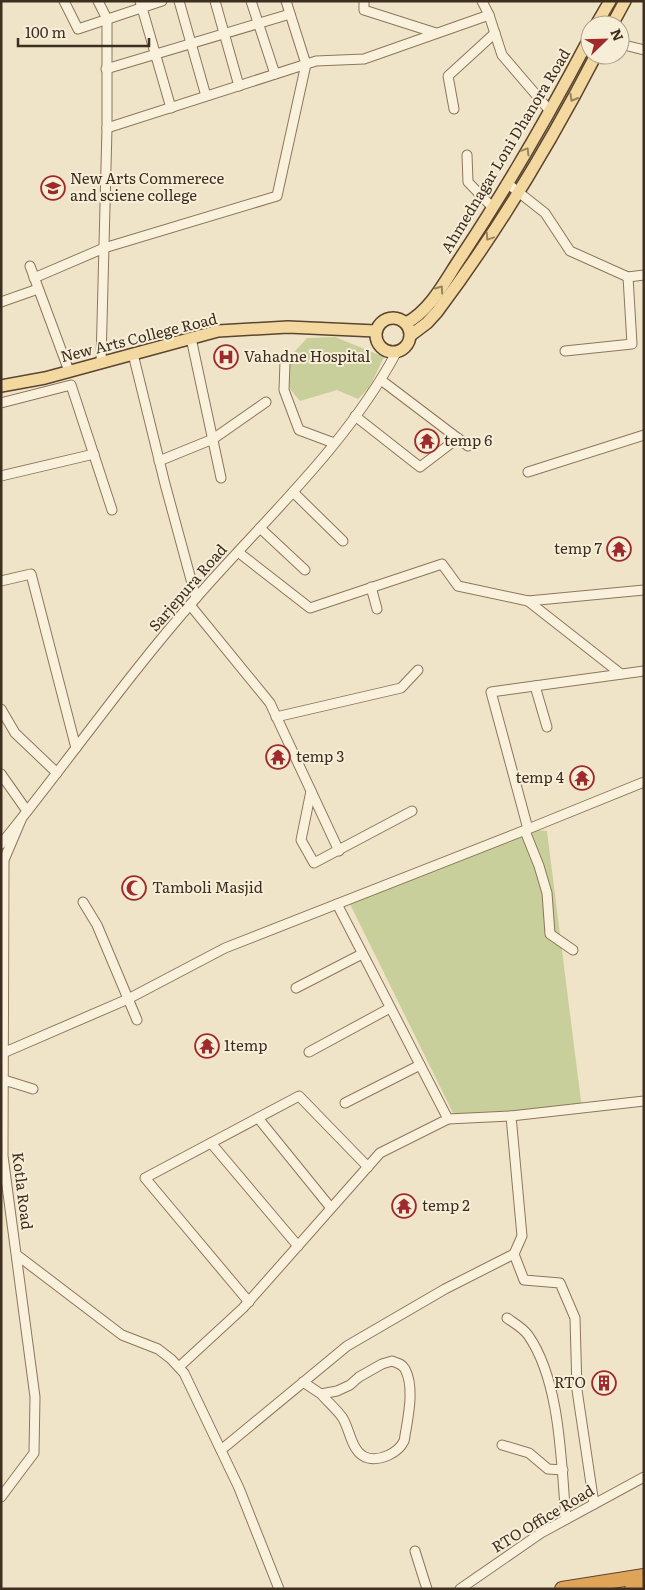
<svg xmlns="http://www.w3.org/2000/svg" width="645" height="1590" viewBox="0 0 645 1590" font-family="Literata,serif">
	<style>
		.green { fill: #c9cf9b }
		.lines { fill: none; stroke-linecap: round; stroke-linejoin: round }
		.minor-casing { stroke: #8d765c; stroke-width: 11 }
		.major-casing { stroke: #5b4430; stroke-width: 14 }
		.highway-casing { stroke: #5b4430; stroke-width: 16 }
		.minor { stroke: #faf1dc; stroke-width: 9 }
		.major { stroke: #f3d9a0; stroke-width: 11 }
		.highway { stroke: #e0a458; stroke-width: 14 }
		.oneway { stroke: #988460 }
		.labels { text-anchor: middle; stroke-width: 4; stroke-linejoin: round; paint-order: stroke }
		.street-label { font-size: 15px; fill: #3d2e20; stroke: #f7eed8 }
		.poi-label { font-size: 15px; fill: #3d2e20; stroke: #f7eed8; text-anchor: start }
	</style>
	<rect width="100%" height="100%" fill="#f0e4c8"/>
	<g class="green">
		<polygon points="335,337 384,357 369,388 358,399 337,390 300,401 290,389 288,359 307,338"/>
		<polygon points="528,829 547,831 582,1109 454,1115 347,898"/>
	</g>
	<g class="lines">
		<g class="minor-casing">
			<g id="minor">
				<polyline points="64,1 78,29 162,1"/>
				<polyline points="98,1 107,19 107,128 101,362"/>
				<polyline points="140,1 171,108"/>
				<polyline points="179,1 206,96"/>
				<polyline points="215,1 239,86"/>
				<polyline points="251,1 275,74"/>
				<polyline points="364,1 364,10 436,33"/>
				<polyline points="482,1 489,15 502,55 550,111"/>
				<polyline points="620,44 644,50"/>
				<polyline points="106,69 290,14"/>
				<polyline points="454,109 448,76 495,33"/>
				<polyline points="107,128 316,61 364,59 489,15"/>
				<polyline points="467,155 468,182 493,208"/>
				<polyline points="507,183 545,213 570,251 628,277 644,275"/>
				<polyline points="30,266 69,371"/>
				<polyline points="34,278 104,248 277,196 306,64 286,1"/>
				<polyline points="1,302 38,289"/>
				<polyline points="191,338 221,478"/>
				<polyline points="565,351 632,344 628,277"/>
				<polyline points="133,354 165,484 196,598"/>
				<polyline points="285,362 284,390 299,430 334,443"/>
				<polyline points="381,380 468,446"/>
				<polyline points="1,403 71,385 112,510"/>
				<polyline points="355,416 420,467 458,438"/>
				<polyline points="159,461 213,439 266,402"/>
				<polyline points="528,472 644,435"/>
				<polyline points="1,476 94,454"/>
				<polyline points="293,492 343,541"/>
				<polyline points="260,528 305,570"/>
				<polyline points="238,552 310,608 442,564 458,586 528,601 644,590"/>
				<polyline points="1,581 31,574 76,748"/>
				<polyline points="371,587 377,609"/>
				<polyline points="528,601 621,674"/>
				<polyline points="190,605 270,703 339,851"/>
				<polyline points="535,686 547,727"/>
				<polyline points="1,709 15,733 57,773"/>
				<polyline points="276,717 401,688 418,670"/>
				<polyline points="1,774 27,811"/>
				<polyline points="311,791 301,840 314,863 412,811"/>
				<polyline points="528,829 491,692 644,671"/>
				<polyline points="525,831 539,866 547,893 550,934 573,950"/>
				<path d="M1 844C67 763 127 676 196 598 265 519 346 446 396 353"/>
				<polyline points="83,902 97,925 137,1020"/>
				<polyline points="296,988 362,954"/>
				<polyline points="309,1052 390,1008"/>
				<polyline points="3,1053 128,999 225,948 528,829 644,782"/>
				<polyline points="1,1079 33,1089"/>
				<polyline points="345,1103 420,1065"/>
				<polyline points="258,1118 331,1208"/>
				<polyline points="448,1119 511,1116"/>
				<polyline points="211,1143 298,1246"/>
				<polyline points="514,1254 524,1280 560,1283 575,1318 577,1390 594,1504"/>
				<polyline points="17,1255 122,1335 158,1349 171,1359 184,1373 239,1488 279,1589"/>
				<polyline points="249,1302 145,1178 299,1096 368,1167"/>
				<path d="M507 1318C514 1323 523 1328 528 1335 561 1382 561 1464 566 1519"/>
				<polyline points="179,1367 243,1308 380,1153 448,1119 337,904"/>
				<path d="M303 1382 321 1394 337 1391 350 1385 359 1377 382 1364 392 1361C398 1363 402 1364 405 1369 414 1386 409 1412 406 1430 405 1433 405 1438 404 1441 398 1453 381 1461 368 1458 351 1454 350 1428 342 1417 336 1409 328 1402 321 1394"/>
				<polyline points="502,1445 529,1453 548,1469 563,1470"/>
				<polyline points="221,1450 347,1346 445,1289 514,1254 522,1236 511,1116 644,1101"/>
				<polyline points="1,1497 34,1453 35,1397 3,1156 4,860 21,820"/>
				<polyline points="415,1551 427,1589"/>
				<polyline points="460,1589 541,1533 644,1477"/>
			</g>
		</g>
		<g class="major-casing">
			<g id="major">
				<polyline points="596,25 610,1"/>
				<polyline points="612,25 625,1"/>
				<circle cx="393" cy="335" r="17"/>
				<path d="M406 323C430 311 445 281 459 260 507 188 550 113 590 37"/>
				<path d="M411 335 427 323 437 312C497 232 550 144 596 55"/>
				<polyline points="1,386 45,378 218,331 288,327 376,331"/>
			</g>
		</g>
		<g class="highway-casing">
			<g id="highway">
				<polyline points="562,1589 644,1576"/>
				<polyline points="632,1589 644,1587"/>
			</g>
		</g>
		<use href="#minor" class="minor"/>
		<use href="#major" class="major"/>
		<use href="#highway" class="highway"/>
	</g>
	<defs><path id="oneway-chevron" d="M-2-3.5L2.5 0L-2 3.5" fill="none" stroke-width="1.6" stroke-linecap="round" stroke-linejoin="round" transform="scale(1.25)"/></defs>
	<g class="oneway">
		<use href="#oneway-chevron" transform="translate(573 98) rotate(120)"/>
		<use href="#oneway-chevron" transform="translate(526 151) rotate(-59)"/>
		<use href="#oneway-chevron" transform="translate(489 237) rotate(124)"/>
		<use href="#oneway-chevron" transform="translate(440 289) rotate(-55)"/>
	</g>
	<defs>
		<g id="university-ring" transform="scale(1.25)"><circle r="9.5" fill="#f7eed8" stroke="#9e2a2b" stroke-width="1.5"/><path d="M0-5L7-2L0 1L-7-2ZM-4 1L0 2.5L4 1V4Q0 6-4 4Z" fill="#9e2a2b"/></g>
		<g id="hospital-ring" transform="scale(1.25)"><circle r="9.5" fill="#f7eed8" stroke="#9e2a2b" stroke-width="1.5"/><path d="M-5-5h3v3.5h4V-5h3V5h-3V1.5h-4V5h-3Z" fill="#9e2a2b"/></g>
		<g id="temple-ring" transform="scale(1.25)"><circle r="9.5" fill="#f7eed8" stroke="#9e2a2b" stroke-width="1.5"/><path d="M0-6L5-2H3V0L6.5 2.5H4V6H1.5V3h-3V6H-4V2.5H-6.5L-3 0V-2H-5Z" fill="#9e2a2b"/></g>
		<g id="mosque-ring" transform="scale(1.25)"><circle r="9.5" fill="#f7eed8" stroke="#9e2a2b" stroke-width="1.5"/><path d="M3.5-4.9A6 6 0 1 0 3.5 4.9A5 5 0 1 1 3.5-4.9Z" fill="#9e2a2b"/></g>
		<g id="building-ring" transform="scale(1.25)"><circle r="9.5" fill="#f7eed8" stroke="#9e2a2b" stroke-width="1.5"/><path d="M-4-6H4V6H1V3H-1V6H-4ZM-2.5-4.3h1.7v1.8h-1.7ZM.8-4.3h1.7v1.8H.8ZM-2.5-1h1.7V.8h-1.7ZM.8-1h1.7V.8H.8Z" fill="#9e2a2b"/></g>
	</defs>
	<g fill-rule="evenodd">
		<use href="#university-ring" x="53" y="188"/>
		<use href="#hospital-ring" x="226" y="357"/>
		<use href="#temple-ring" x="427" y="441"/>
		<use href="#temple-ring" x="619" y="549"/>
		<use href="#temple-ring" x="278" y="757"/>
		<use href="#temple-ring" x="582" y="778"/>
		<use href="#mosque-ring" x="134" y="888"/>
		<use href="#temple-ring" x="207" y="1046"/>
		<use href="#temple-ring" x="404" y="1206"/>
		<use href="#building-ring" x="604" y="1383"/>
	</g>
	<g class="labels">
		<g class="street-label">
			<text transform="translate(506 151) rotate(-59)" y="5">Ahmednagar Loni Dhanora Road</text>
			<text transform="translate(139 338) rotate(-14)" y="5">New Arts College Road</text>
			<text transform="translate(188 588) rotate(-49)" y="5">Sarjepura Road</text>
			<text transform="translate(22 1191) rotate(83)" y="5">Kotla Road</text>
			<text transform="translate(543 1519) rotate(-31)" y="5">RTO Office Road</text>
		</g>
		<g class="poi-label">
			<text x="70" y="184">New Arts Commerece<tspan x="70" dy="17">and sciene college</tspan></text>
			<text x="244" y="362">Vahadne Hospital</text>
			<text x="444" y="446">temp 6</text>
			<text x="602" y="554" text-anchor="end">temp 7</text>
			<text x="296" y="762">temp 3</text>
			<text x="564" y="783" text-anchor="end">temp 4</text>
			<text x="152" y="893">Tamboli Masjid</text>
			<text x="224" y="1051">1temp</text>
			<text x="422" y="1211">temp 2</text>
			<text x="586" y="1388" text-anchor="end">RTO</text>
		</g>
	</g>
	<rect width="645" height="1590" fill="none" stroke="#3d2e20" stroke-width="5"/>
	<g transform="translate(605 40) rotate(67)"><circle r="24" fill="#f7eed8" stroke="#ada18e"/>
	<path d="M0-4L9 19L0 12L-9 19Z" fill="#9e2a2b"/>
	<text y="-8" font-size="14" font-weight="bold" text-anchor="middle" fill="#3d2e20">N</text>
	</g>
	<path d="M18 38v8h131v-8" fill="none" stroke="#3d2e20" stroke-width="2.5"/>
	<text x="25" y="38" font-size="15" fill="#3d2e20" stroke="#f7eed8" stroke-width="4" paint-order="stroke">100 m</text>
</svg>
